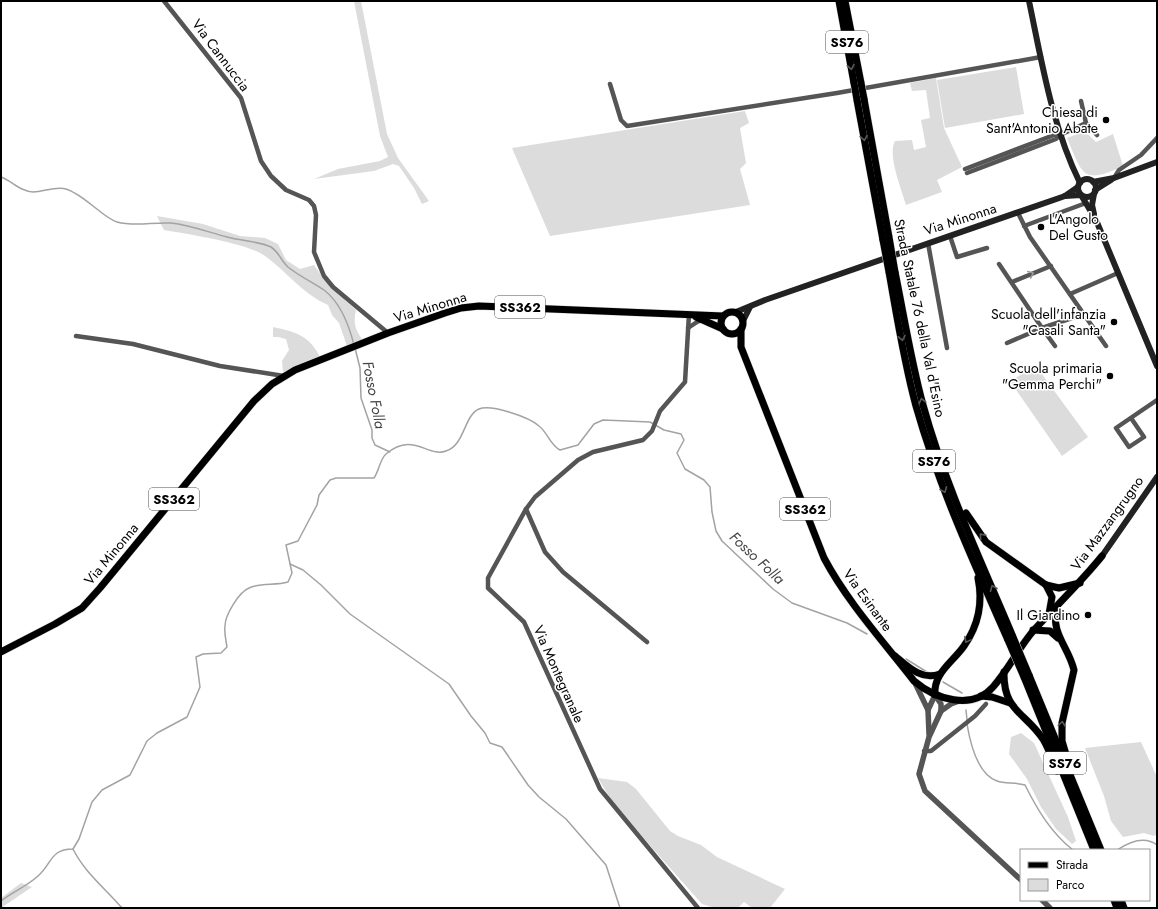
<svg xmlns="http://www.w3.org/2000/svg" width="1158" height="909" viewBox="0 0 1158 909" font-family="Jost,sans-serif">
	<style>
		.green { fill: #dcdcdc }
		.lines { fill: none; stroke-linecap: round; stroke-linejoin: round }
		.stream { stroke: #a3a3a3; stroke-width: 1.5 }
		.primary-casing { stroke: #dbdbdb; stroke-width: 8 }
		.trunk-casing { stroke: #dbdbdb; stroke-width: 8 }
		.minor { stroke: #555; stroke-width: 4.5 }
		.tertiary { stroke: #555; stroke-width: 5.5 }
		.secondary { stroke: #222; stroke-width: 6 }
		.primary { stroke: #000; stroke-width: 7 }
		.trunk { stroke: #000; stroke-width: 7 }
		.trunk-bridge-casing { stroke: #dbdbdb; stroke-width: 8; stroke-linecap: butt }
		.trunk-bridge { stroke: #000; stroke-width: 7 }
		.oneway { stroke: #595959 }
		.oneway2 { stroke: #999 }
		.poi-dot { fill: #000; stroke: #fff; stroke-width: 1.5 }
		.labels { text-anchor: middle; stroke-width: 3; stroke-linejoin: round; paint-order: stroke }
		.shield { fill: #fff; stroke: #4c4c4c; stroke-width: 1 }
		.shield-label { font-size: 13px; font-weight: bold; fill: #000 }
		.street-label { font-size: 14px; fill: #000; stroke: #fff }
		.poi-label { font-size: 14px; fill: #000; stroke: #fff; text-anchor: end }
		.water-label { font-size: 15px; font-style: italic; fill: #444; stroke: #fff }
	</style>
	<rect width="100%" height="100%" fill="#fff"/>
	<g class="green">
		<polygon points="354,1 361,1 387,134 398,158 429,201 422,204 414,188 399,166 393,164 374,171 314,179 338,169 380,161 388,157 380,136"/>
		<polygon points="1016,67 1024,114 945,128 937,80"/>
		<path d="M936 78 944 128 962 167 937 180 942 192 906 205C902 190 887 155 895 141L912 140 914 150 926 147 921 120 930 118 926 90 912 91 910 83Z"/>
		<polygon points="745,111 749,123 740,128 746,163 740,169 750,205 550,236 512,148"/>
		<path d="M1085 131 1096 142 1113 134 1123 166C1082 186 1082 173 1067 138Z"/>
		<path d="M157 216 203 224 240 236 265 238 278 244 286 260 300 269 314 265 331 288 356 310C353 324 355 329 363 341L347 346 339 323 332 315 328 305C303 294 287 272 265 256 247 243 187 234 164 230Z"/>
		<path d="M273 327C296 332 309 335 320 357L283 372 282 361 289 350 286 339 278 337H273Z"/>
		<polygon points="1036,366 1088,437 1062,456 1010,381"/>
		<polygon points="1021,733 1034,743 1068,817 1076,841 1072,844 1056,829 1041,807 1027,779 1009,754 1011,737"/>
		<polygon points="1141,742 1157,777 1157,834 1154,836 1144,833 1123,837 1111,821 1104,796 1085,748"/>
		<polygon points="598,778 627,782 636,789 670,831 678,836 701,845 717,857 785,889 770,908 752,908 744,902 738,908 715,908 702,904 614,805"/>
		<polygon points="21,883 32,887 1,908 1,898"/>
	</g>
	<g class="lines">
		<g class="stream">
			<path d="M1 177C12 181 21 192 33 192 44 192 55 186 66 189 85 195 103 218 117 222 135 227 152 222 171 223 190 225 208 232 227 237 241 241 258 241 271 247 279 252 281 261 288 267 299 276 312 282 324 290 341 303 349 325 354 345"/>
			<polyline points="355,348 360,368 361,398 372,430 372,438 375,445 390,452"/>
			<polyline points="290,564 303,570 321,585 350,614 449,684 471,716 485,733 490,743 502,747 528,785 539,797 566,819 606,865 620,908"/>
			<polyline points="906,659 927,672"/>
			<polyline points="943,682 962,693"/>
			<polyline points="966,710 967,720"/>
			<path d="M967 724C970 742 977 774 997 781 1005 784 1016 782 1025 785 1037 809 1051 833 1073 850"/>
			<path d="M73 849C85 873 105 888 122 908"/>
			<path d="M1117 850C1129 842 1144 835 1157 845"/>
			<path d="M1 901C13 892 27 886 38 876 52 864 50 849 73 849L79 839 92 802 102 790 130 775 147 741 157 733 187 717 200 687 196 657 203 654 221 653 227 647C226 640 224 633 225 626 225 615 239 592 249 588 261 582 275 586 288 582L292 573 286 545 298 541 317 505 319 495 330 480 336 478H374C379 471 380 459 386 454 413 431 428 458 446 451 465 445 464 415 479 409 491 404 529 417 539 426 548 433 550 445 560 450L578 445 594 424 603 420 650 422 664 430 681 434 684 440 677 453 685 469 704 480 710 487 712 512 716 531 722 541 773 589 792 603 847 623 867 634"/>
		</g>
		<g class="primary-casing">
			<g id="primary">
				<circle cx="732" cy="323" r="11"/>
				<polyline points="696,317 723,329"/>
				<path d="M741 329V347L824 558C848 603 883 641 914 681 935 699 972 711 993 687 1009 669 1019 647 1034 630 1057 605 1081 582 1102 556"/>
				<polyline points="1,652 55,624 82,608 100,588 254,401 272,384 295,370 388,333 445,313 461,308 479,306 723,316"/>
			</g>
		</g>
		<g class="trunk-casing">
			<g id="trunk">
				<polyline points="839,1 854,83"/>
				<polyline points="845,1 861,83"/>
				<polyline points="864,99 889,237"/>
				<polyline points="857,100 883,240"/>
				<path d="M889 272C897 317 904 362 916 406 939 487 974 563 1008 640"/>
				<path d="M895 272C904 316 911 361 923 405 945 485 981 561 1013 637"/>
				<polyline points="966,513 986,542 1046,585 1059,588 1080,583"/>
				<polyline points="1046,585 1052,597 1049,614"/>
				<path d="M1057 606C1050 634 1068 645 1074 670L1062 723V741L1067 758"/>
				<polyline points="1033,630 1050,631 1058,638"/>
				<path d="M895 656C908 667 922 681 940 674"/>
				<path d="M1004 672C1003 711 1025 712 1043 739 1049 749 1053 761 1057 771"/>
				<polyline points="1029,675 1101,850"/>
				<polyline points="1024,677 1094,850"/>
				<path d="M935 695C933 673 953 662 964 646 978 626 983 602 978 578"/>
				<polyline points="981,696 992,697 1010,703"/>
				<polyline points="1114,900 1117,908"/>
				<polyline points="1121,900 1124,908"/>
			</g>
		</g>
		<g class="minor">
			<polyline points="164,1 241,98 261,161 271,176 286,190 309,200 314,206 316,215 314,252 324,276 333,287 388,333"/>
			<polyline points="610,84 621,120 627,126 837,93 1041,57"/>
			<polyline points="1081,101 1086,123"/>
			<polyline points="965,169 1054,135 1060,135"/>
			<polyline points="967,173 1056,139 1060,135 1086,123 1097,135"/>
			<polyline points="1114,178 1119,170 1141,155 1157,138"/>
			<polyline points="1018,213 1030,237 1106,346"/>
			<polyline points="1024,226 1086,203"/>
			<polyline points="950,236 957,257 987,248"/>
			<polyline points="928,243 947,348"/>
			<polyline points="999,264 1042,328 1084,314"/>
			<polyline points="1012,282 1051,266"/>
			<polyline points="1070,294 1118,273"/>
			<polyline points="689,314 685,382 660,411 652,431 643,440 593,452 578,460 535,497 526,509 488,578 488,588 524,622 600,789 698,908"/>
			<polyline points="688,328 697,322 702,320"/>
			<polyline points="76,336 133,344 220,366 284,376"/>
			<polyline points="1007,343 1042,328 1055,346"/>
			<polyline points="1131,418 1144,437 1129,447 1116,428 1157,400"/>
			<polyline points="526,509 545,552 563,572 647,642"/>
			<polyline points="924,751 931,751 975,716 986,704"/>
		</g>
		<g class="tertiary">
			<polyline points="915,683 928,710 929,734"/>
			<polyline points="928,710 935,695 941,704 941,711 929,737 919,774 925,791 1021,880"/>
			<polyline points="941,711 951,704 959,701"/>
			<polyline points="1042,900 1050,908"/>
		</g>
		<g class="secondary">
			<path d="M1029 1C1042 63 1052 126 1080 183"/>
			<circle cx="1087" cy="188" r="9"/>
			<polyline points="1093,182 1114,178 1157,162"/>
			<polyline points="1095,190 1111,180"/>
			<polyline points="1094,194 1092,205 1094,214"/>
			<polyline points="1065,196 1081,195 1096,220 1157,366"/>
			<polyline points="736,312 765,300 1065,196 1078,187"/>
			<polyline points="743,321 750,307"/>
			<polyline points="1102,556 1157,477"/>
		</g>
		<use href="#primary" class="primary"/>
		<use href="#trunk" class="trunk"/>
		<g class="trunk-bridge-casing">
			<g id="trunk-bridge">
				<polyline points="854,83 857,100"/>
				<polyline points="861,83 864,99"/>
				<polyline points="889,237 895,272"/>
				<polyline points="883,240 889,272"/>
				<polyline points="1013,637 1029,675"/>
				<polyline points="1008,640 1024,677"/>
			</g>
		</g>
		<use href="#trunk-bridge" class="trunk-bridge"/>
	</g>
	<defs><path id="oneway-chevron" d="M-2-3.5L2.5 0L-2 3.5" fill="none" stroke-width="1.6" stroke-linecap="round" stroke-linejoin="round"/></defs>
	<g class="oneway">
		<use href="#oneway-chevron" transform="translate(851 67) rotate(79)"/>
		<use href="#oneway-chevron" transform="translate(864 138) rotate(80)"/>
		<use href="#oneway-chevron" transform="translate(902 338) rotate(79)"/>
		<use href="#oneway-chevron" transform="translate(922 401) rotate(-104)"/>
		<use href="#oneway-chevron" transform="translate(944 490) rotate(68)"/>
		<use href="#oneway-chevron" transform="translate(982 536) rotate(-131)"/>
		<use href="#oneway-chevron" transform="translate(993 588) rotate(-112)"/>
		<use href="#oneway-chevron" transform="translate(967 640) rotate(118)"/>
		<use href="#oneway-chevron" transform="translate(1062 724) rotate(-82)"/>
	</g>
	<use class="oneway2" href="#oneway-chevron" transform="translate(1031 274) rotate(-23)"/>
	<g class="poi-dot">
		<circle cx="1106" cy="120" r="4"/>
		<circle cx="1041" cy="227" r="4"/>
		<circle cx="1114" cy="322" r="4"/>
		<circle cx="1110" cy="376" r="4"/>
		<circle cx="1088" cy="615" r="4"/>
	</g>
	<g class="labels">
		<g class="shield">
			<rect x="826" y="31" width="42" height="22" rx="3"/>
			<rect x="495" y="296" width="50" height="22" rx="3"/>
			<rect x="913" y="450" width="42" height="22" rx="3"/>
			<rect x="149" y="488" width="50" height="22" rx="3"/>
			<rect x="780" y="498" width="50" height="22" rx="3"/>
			<rect x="1044" y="752" width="42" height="22" rx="3"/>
		</g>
		<g class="shield-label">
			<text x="847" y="47">SS76</text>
			<text x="520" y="312">SS362</text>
			<text x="934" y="466">SS76</text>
			<text x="174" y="504">SS362</text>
			<text x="805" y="514">SS362</text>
			<text x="1065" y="768">SS76</text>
		</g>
		<g class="street-label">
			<text transform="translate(221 55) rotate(53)" y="5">Via Cannuccia</text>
			<text transform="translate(960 219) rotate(-18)" y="5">Via Minonna</text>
			<text transform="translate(430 307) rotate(-17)" y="5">Via Minonna</text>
			<text transform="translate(920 318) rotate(78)" y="5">Strada Statale 76 della Val d'Esino</text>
			<text transform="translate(1107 523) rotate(-54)" y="5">Via Mazzangrugno</text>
			<text transform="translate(111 554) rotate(-50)" y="5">Via Minonna</text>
			<text transform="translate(868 600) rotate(54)" y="5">Via Esinante</text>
			<text transform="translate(559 674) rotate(66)" y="5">Via Montegranale</text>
		</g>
		<g class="poi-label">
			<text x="1098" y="117">Chiesa di<tspan x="1098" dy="16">Sant'Antonio Abate</tspan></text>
			<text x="1049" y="224" text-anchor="start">L'Angolo<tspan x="1049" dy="16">Del Gusto</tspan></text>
			<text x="1106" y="319">Scuola dell'infanzia<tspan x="1106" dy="16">"Casali Santa"</tspan></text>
			<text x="1102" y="373">Scuola primaria<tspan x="1102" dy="16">"Gemma Perchi"</tspan></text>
			<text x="1080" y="620">Il Giardino</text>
		</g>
		<g class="water-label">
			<text transform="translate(374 395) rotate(79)" y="5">Fosso Folla</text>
			<text transform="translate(757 558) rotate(43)" y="5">Fosso Folla</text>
		</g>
	</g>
	<rect width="1158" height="909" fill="none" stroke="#000000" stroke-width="4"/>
	<rect x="1020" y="849" width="130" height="52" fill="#ffffff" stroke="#999999"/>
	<rect x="1028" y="862" width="20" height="6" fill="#000000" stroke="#999999"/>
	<text x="1056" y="869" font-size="12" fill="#000000">Strada</text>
	<rect x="1028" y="879" width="20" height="12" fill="#dcdcdc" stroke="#999999"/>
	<text x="1056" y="889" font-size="12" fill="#000000">Parco</text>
</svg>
